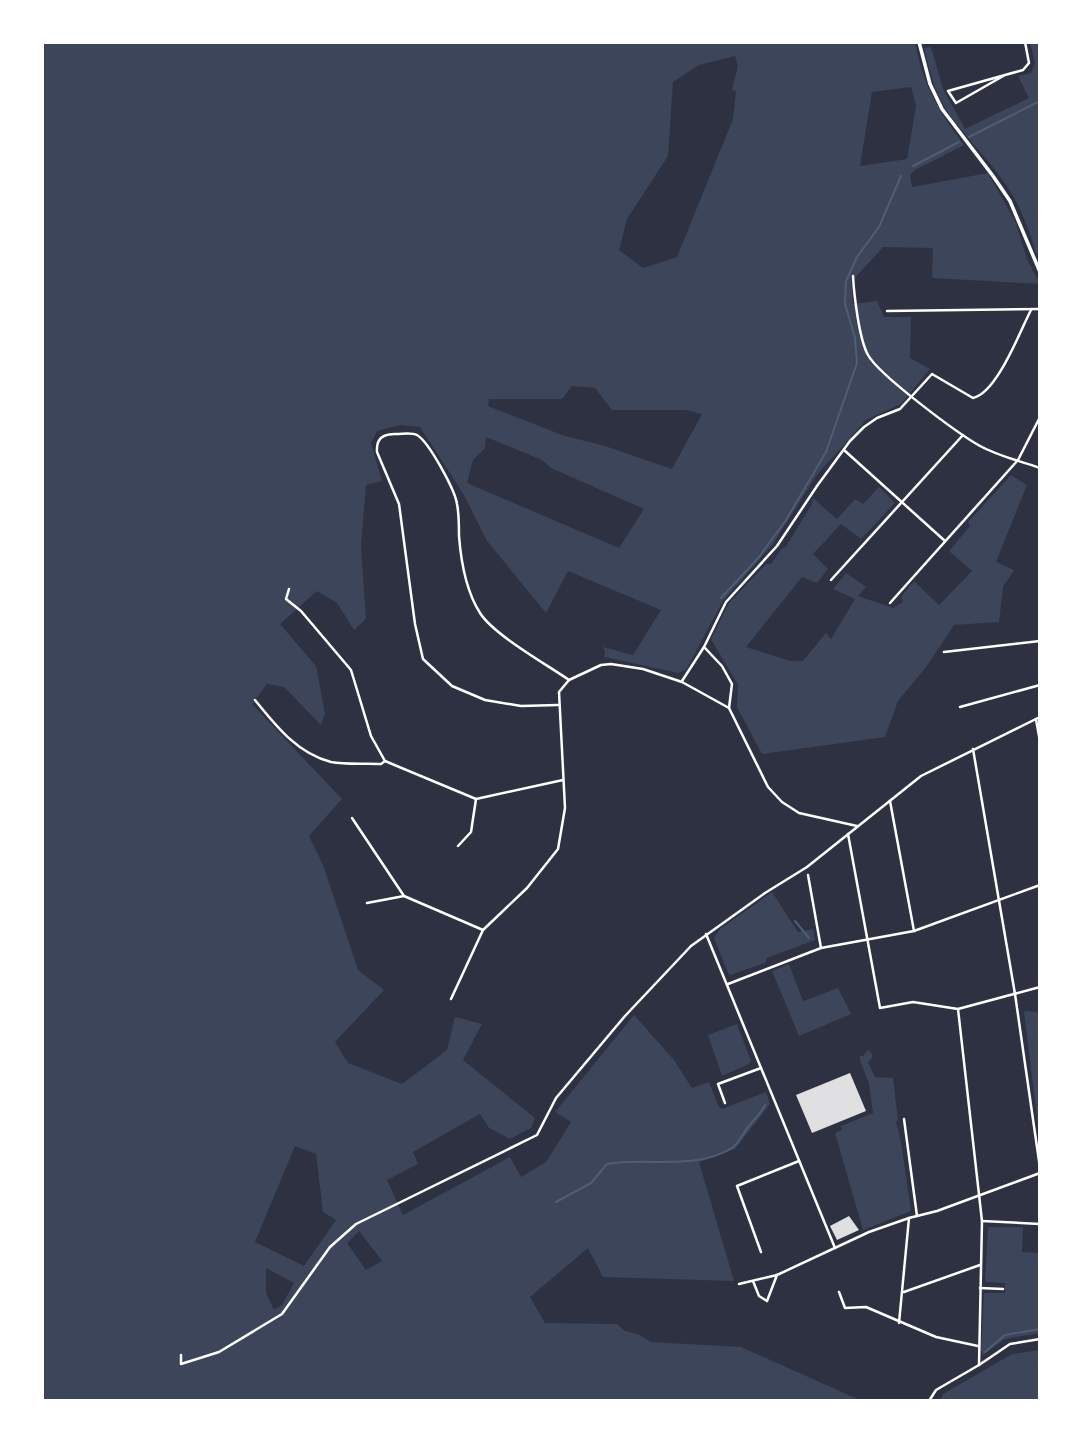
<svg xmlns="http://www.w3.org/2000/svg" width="1082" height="1443" viewBox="0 0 1082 1443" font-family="Overpass,sans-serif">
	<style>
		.green { fill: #3c4559; fill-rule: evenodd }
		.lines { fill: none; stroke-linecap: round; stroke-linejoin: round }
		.stream { stroke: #4f5d75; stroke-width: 2 }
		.building { fill: #e0e0e3 }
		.minor { stroke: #fff; stroke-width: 2.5 }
		.tertiary { stroke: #fff; stroke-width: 3.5 }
	</style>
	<rect width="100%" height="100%" fill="#2d3142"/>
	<g class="green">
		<path d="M42 42H915C923 85 938 110 964 145L915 170 910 175 912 187 988 173 1016 223 1027 259 1040 284 932 278 933 248 883 247 855 278H851L853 304 877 301 884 317H911L910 358 930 369 901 404 866 420 816 476 773 544 723 601 686 670 678 673 604 657 605 652 603 647 633 655 661 610 568 571 546 613 487 541 464 495 420 427 400 425 377 431 371 443 382 481 366 485 361 547 366 619 354 630 337 603 317 591 280 624 316 666 325 714 321 725 284 687 267 684 252 704 342 799 309 836 323 865 358 970 384 990 335 1042 348 1063 402 1084 447 1050 455 1017 482 1024 463 1060 535 1118 531 1128 510 1139 489 1128 480 1114 413 1152 418 1164 387 1180 403 1215 510 1157 521 1177 546 1162 571 1122 555 1112 634 1015 674 1060 692 1088 709 1082 719 1107 722 1109 766 1092 770 1104 735 1149 699 1162 734 1281 603 1277 588 1248 530 1297 545 1323 617 1324 625 1331 638 1334 651 1342 741 1347 862 1401H42ZM735 56 738 66 732 90 736 91 733 119 677 257 643 268 619 250 627 219 668 156 673 82 699 65ZM911 87 916 106 907 159 860 166 872 92ZM572 386 595 388 612 410H686L702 414 672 469 605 446 562 435 488 406 489 399H562ZM486 437 542 460 551 468 644 509 619 548 467 483 473 460 485 448ZM295 1146 316 1154 323 1212 336 1220 304 1266 255 1242ZM359 1231 382 1261 366 1270 347 1243ZM266 1268 294 1283 282 1305 274 1310 266 1293Z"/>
		<path d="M1030 42H1040V252L1036 254C1030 233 1023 213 1012 194 996 168 974 146 955 122 937 100 930 75 924 48L931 47 943 89 965 129 1029 98 1018 76 1031 73 1035 63Z"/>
		<polygon points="1011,475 1027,485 996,562 1014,570 1003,587 999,622 954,625 927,666 898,701 885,737 762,754 737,707 738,685 711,639 729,603 766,564 771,564 782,548 785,548 812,504 813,498 837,519 855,499 863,504 879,487 895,503 861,539 841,524 813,554 828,569 817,583 802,577 746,647 790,661 803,661 826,633 831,639 855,599 833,589 846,573 866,587 858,596 893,608 903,602 901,597 914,581 939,605 972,571 949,551 970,526 968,522"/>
		<polygon points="772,892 798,932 813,929 815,940 767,958 765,963 730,975 728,973 714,938 720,929"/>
		<polygon points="789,964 803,1001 838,988 851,1014 799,1036 772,971"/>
		<polygon points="1026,1011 1037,1012 1038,1015 1040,1142 1024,1012"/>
		<polygon points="737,1024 751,1061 749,1064 722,1076 708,1035"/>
		<polygon points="868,1050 872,1054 872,1058 868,1062 875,1077 893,1078 898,1120 896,1122 901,1142 911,1211 863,1230 835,1133 842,1130 841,1126 873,1113 869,1084 860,1060 860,1056 863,1056"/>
		<polygon points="988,1227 1023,1227 1022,1252 1040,1253 1040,1333 1005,1339 983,1355 981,1351 984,1293 1005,1293 1005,1283 985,1282"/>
		<polygon points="1040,1350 1040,1401 940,1401 943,1394 1012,1354"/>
	</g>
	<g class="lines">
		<g class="stream">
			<polyline points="969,137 1040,101"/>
			<polyline points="913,166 959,142"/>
			<polyline points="721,598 759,557 786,520 826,452 857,363 855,338 845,304 846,281 857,257 879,227 901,176"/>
			<polyline points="795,921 809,938"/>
			<path d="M556 1202 591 1183 607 1164C647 1157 695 1171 732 1148 739 1143 743 1133 749 1126 755 1118 760 1115 765 1105"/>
			<polyline points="985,1352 1005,1335 1040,1329"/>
		</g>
	</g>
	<g class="building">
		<polygon points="850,1073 866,1111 812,1133 796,1095"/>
		<polygon points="849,1216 859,1230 837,1240 830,1226"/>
	</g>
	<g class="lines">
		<g class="minor">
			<polyline points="1005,75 956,103 948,91 1023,70 1029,63 1025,42"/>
			<path d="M853 276C854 294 859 339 868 355 879 375 957 433 980 446 998 456 1020 461 1040 468"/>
			<polyline points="887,311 1040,309"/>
			<polyline points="844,450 945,541"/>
			<polyline points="831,580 963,435"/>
			<polyline points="289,589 286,599 301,611 351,670 371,736 385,761 476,799 563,780"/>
			<polyline points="890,603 1018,460 1040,417"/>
			<polyline points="704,647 722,666 732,684 729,708"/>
			<polyline points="944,652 1040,641"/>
			<path d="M682 681 704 647 726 602 777 546 817 486 850 441 864 427 877 418 900 409 932 374 973 398C997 393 1020 331 1031 310"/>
			<path d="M255 700C276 726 297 753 331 762 347 765 366 763 381 764L385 761"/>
			<path d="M558 705 521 706 485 700 452 686 423 659 415 624 399 504 377 452C376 438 383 434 396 434 403 434 411 432 417 435 429 442 455 490 457 504 459 514 459 526 459 536 461 562 466 591 480 613 494 635 546 664 569 680"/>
			<polyline points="960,707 1040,685"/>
			<polyline points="1036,719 1040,742"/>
			<polyline points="973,749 1015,994 1040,1168"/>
			<polyline points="890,801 914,931"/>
			<polyline points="352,818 404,896 483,930"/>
			<polyline points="848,834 880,1008 913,1002 958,1009 1040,987"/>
			<polyline points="458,846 471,832 476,799"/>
			<polyline points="808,875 821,948"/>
			<polyline points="367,903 404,896"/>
			<polyline points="706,934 835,1248"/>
			<polyline points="728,984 821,948 914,931 1040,885"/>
			<polyline points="451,999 483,930 527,888 558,849 565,808 559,692 569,680 601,665 611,664 643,669 682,682 729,708 768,787 782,802 799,813 857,826"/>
			<polyline points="958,1009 982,1221 979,1365"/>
			<polyline points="725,1103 718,1084 761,1068"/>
			<polyline points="904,1119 917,1216"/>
			<polyline points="982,1221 1040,1224"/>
			<polyline points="761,1252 737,1186 799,1161"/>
			<polyline points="777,1275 869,1232 909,1218 937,1211 1040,1173"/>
			<polyline points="739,1284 777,1275 767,1301 759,1296 753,1281"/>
			<polyline points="980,1288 1003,1289"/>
			<polyline points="839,1292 845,1308 866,1307 936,1337 978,1346"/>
			<polyline points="904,1292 980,1265"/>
			<polyline points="899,1323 909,1218"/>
			<polyline points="181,1355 181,1364 219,1352 282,1314 330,1247 356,1224 537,1135 556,1098 625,1016 691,946 765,893 807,867 921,776 1040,717"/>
			<polyline points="929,1401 936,1390 979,1365 1010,1344 1040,1339"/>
		</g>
		<polyline class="tertiary" points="919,42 930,84 942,109 993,176 1010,201 1040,272"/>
	</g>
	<rect width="1082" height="1443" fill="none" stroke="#ffffff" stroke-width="88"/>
</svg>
